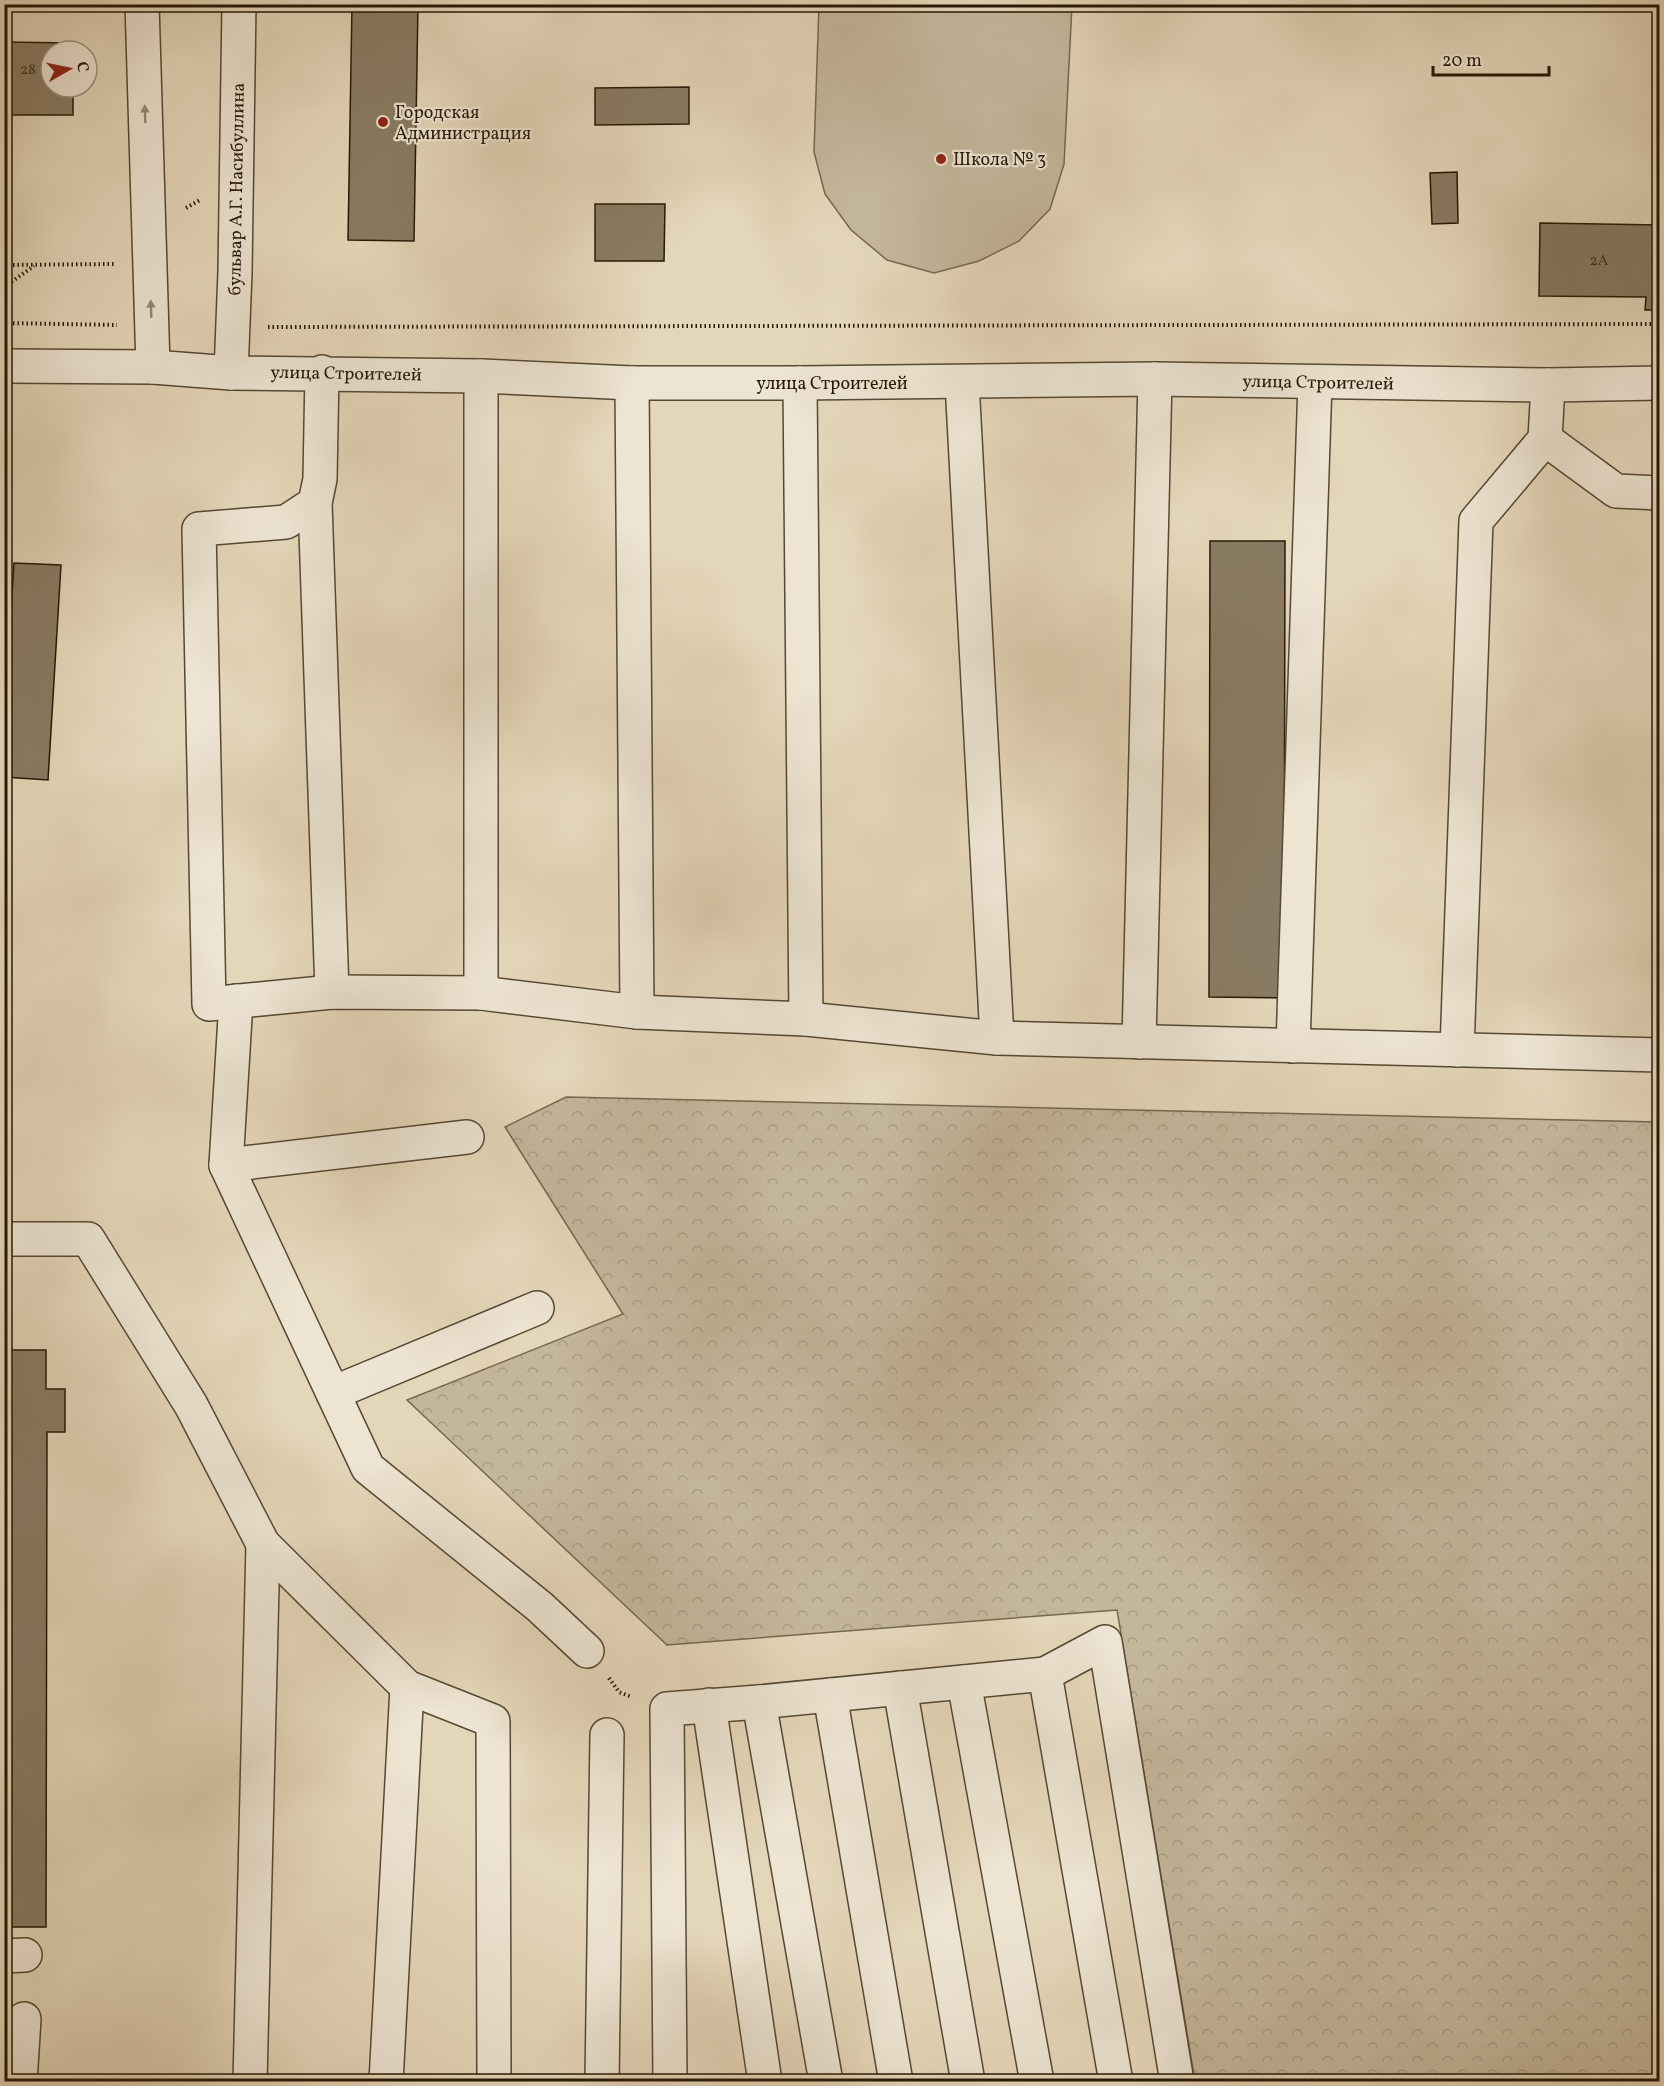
<svg xmlns="http://www.w3.org/2000/svg" width="1664" height="2086" viewBox="0 0 1664 2086" font-family="Vollkorn,serif">
	<style>
		.forest { fill: url(#forest-crowns); stroke: #756750; stroke-width: 1.5 }
		.pitch { fill: #c4b69b; stroke: #756750; stroke-width: 1.5 }
		.building { fill: #897b63; stroke: #261806; stroke-width: 1.5 }
		.lines { fill: none; stroke-linecap: round; stroke-linejoin: round }
		.minor-casing { stroke: #564833; stroke-width: 36 }
		.path { stroke: #261806; stroke-width: 4; stroke-dasharray: 1.5 3; stroke-linecap: butt }
		.minor { stroke: #ede4d2; stroke-width: 33 }
		.oneway { fill: #938876 }
		.poi-dot { fill: #8f2418; stroke: #ede4d2; stroke-width: 2 }
		.labels { text-anchor: middle; stroke-width: 4.5; stroke-linejoin: round; paint-order: stroke }
		.number-label { font-size: 15px; fill: #3f311d }
		.poi-label { font-size: 18px; fill: #261806; stroke: #ede4d2; text-anchor: start }
		.street-label { font-size: 18px; fill: #261806; stroke: #ede4d2 }
	</style>
	<defs>
		<pattern id="forest-crowns" width="20" height="18" patternUnits="userSpaceOnUse" patternTransform="scale(1.5)"><rect width="20" height="18" fill="#c4b69b"/><path d="M2 6a3 3 0 1 1 6 0M12 15a3 3 0 1 1 6 0" fill="none" stroke="#a89c84"/></pattern>
	</defs>
	<rect width="100%" height="100%" fill="#e4d6b9"/>
	<filter id="stains"><feTurbulence type="fractalNoise" baseFrequency=".00333" numOctaves="4"/><feColorMatrix values="0 0 0 0 .2 0 0 0 0 .09 0 0 0 0 .02 0 0 0 .5 -.17"/></filter>
	<radialGradient id="worn" r=".72"><stop offset=".6" stop-color="#630" stop-opacity="0"/><stop offset="1" stop-color="#630" stop-opacity=".3"/></radialGradient>
	<polygon class="forest" points="566,1097 1659,1122 1659,2081 1195,2081 1117,1610 667,1645 407,1400 623,1314 505,1127"/>
	<polygon class="pitch" points="819,5 1072,5 1064,164 1050,209 1019,241 979,261 934,273 887,260 851,230 825,194 814,152"/>
	<g class="building">
		<polygon points="352,4 418,4 414,241 348,240"/>
		<polygon points="4,42 73,43 73,51 51,51 51,87 73,87 73,115 4,115"/>
		<polygon points="689,87 689,124 595,125 595,88"/>
		<polygon points="1457,172 1458,223 1432,224 1430,173"/>
		<polygon points="595,204 665,204 664,261 595,261"/>
		<polygon points="1540,223 1660,225 1660,310 1645,310 1646,297 1539,296"/>
		<polygon points="1210,541 1285,541 1284,998 1209,997"/>
		<polygon points="14,563 61,565 48,780 4,777 4,725"/>
		<polygon points="4,1350 46,1350 46,1389 65,1389 65,1432 47,1432 46,1927 4,1927"/>
	</g>
	<g class="lines">
		<g class="minor-casing">
			<g id="minor">
				<polyline points="142,4 153,367"/>
				<polyline points="4,366 153,367 231,373 481,376 632,383 800,383 1155,379 1548,385 1660,383"/>
				<polyline points="322,372 320,479 315,503 286,522 199,529 209,1004 332,992 481,993 637,1012 806,1019 997,1038 1660,1055"/>
				<polyline points="231,373 235,272 239,4"/>
				<polyline points="962,382 997,1038"/>
				<polyline points="632,383 637,1012"/>
				<polyline points="800,383 806,1019"/>
				<polyline points="1548,385 1545,439 1616,491 1660,493"/>
				<polyline points="315,503 332,992"/>
				<polyline points="481,993 481,376"/>
				<polyline points="236,1001 226,1165 368,1468 540,1607 587,1651"/>
				<polyline points="1139,1042 1155,379"/>
				<polyline points="1293,1046 1315,382"/>
				<polyline points="1457,1050 1476,521 1545,439"/>
				<polyline points="226,1165 467,1137"/>
				<polyline points="4,1239 88,1239 191,1405 263,1544 407,1687 493,1721 494,2082"/>
				<polyline points="333,1393 537,1308"/>
				<polyline points="1045,1674 1116,2082"/>
				<polyline points="964,1682 1037,2082"/>
				<polyline points="900,1688 968,2082"/>
				<polyline points="830,1695 896,2082"/>
				<polyline points="759,1702 826,2082"/>
				<polyline points="709,1705 765,2082"/>
				<polyline points="4,1956 25,1955"/>
				<polyline points="20,2082 24,2019"/>
				<polyline points="250,2082 263,1544"/>
				<polyline points="386,2082 407,1687"/>
				<polyline points="602,2082 607,1735"/>
				<polyline points="670,2082 667,1709 759,1702 1045,1674 1105,1642 1177,2082"/>
			</g>
		</g>
		<g class="path">
			<polyline points="186,208 200,200"/>
			<polyline points="4,265 115,264"/>
			<polyline points="4,287 34,266"/>
			<polyline points="4,323 117,325"/>
			<polyline points="268,327 1660,324"/>
			<polyline points="609,1678 619,1692 632,1697"/>
		</g>
		<use href="#minor" class="minor"/>
	</g>
	<defs><path id="oneway-solid" d="M-6-.8H1V-3.2L6.5 0L1 3.2V.8H-6Z" transform="scale(1.5)"/></defs>
	<g class="oneway">
		<use href="#oneway-solid" transform="translate(145 114) rotate(-92)"/>
		<use href="#oneway-solid" transform="translate(151 309) rotate(-92)"/>
	</g>
	<g class="poi-dot">
		<circle cx="383" cy="122" r="6"/>
		<circle cx="941" cy="159" r="6"/>
	</g>
	<g class="labels">
		<g class="number-label">
			<text x="28" y="74">28</text>
			<text x="1599" y="265">2А</text>
		</g>
		<g class="poi-label">
			<text x="395" y="118">Городская<tspan x="395" dy="21">Администрация</tspan></text>
			<text x="953" y="165">Школа № 3</text>
		</g>
		<g class="street-label">
			<text transform="translate(236 189) rotate(-89)" y="6">бульвар А.Г. Насибуллина</text>
			<text transform="translate(346 373) rotate(1)" y="6">улица Строителей</text>
			<text transform="translate(1318 382) rotate(1)" y="6">улица Строителей</text>
			<text x="832" y="389">улица Строителей</text>
		</g>
	</g>
	<rect width="1664" height="2086" fill="none" stroke="#e4d6b9" stroke-width="24"/>
	<rect x="6" y="6" width="1652" height="2074" fill="none" stroke="#261806" stroke-width="3"/>
	<rect x="12" y="12" width="1640" height="2062" fill="none" stroke="#261806" stroke-width="1.5"/>
	<g transform="translate(69 69) rotate(81)"><circle r="28" fill="#ede4d2" stroke="#9d9280" stroke-width="1.5"/>
	<path d="M0-4.5L10 22L0 15L-10 22Z" fill="#8f2418"/>
	<text y="-9" font-size="16" font-weight="bold" text-anchor="middle" fill="#261806">С</text>
	</g>
	<path d="M1433 66v9h116v-9" fill="none" stroke="#261806" stroke-width="3"/>
	<text x="1442" y="66" font-size="18" fill="#261806" stroke="#ede4d2" stroke-width="4.5" paint-order="stroke">20 m</text>
	<rect width="100%" height="100%" filter="url(#stains)"/>
	<rect width="100%" height="100%" fill="url(#worn)"/>
</svg>
